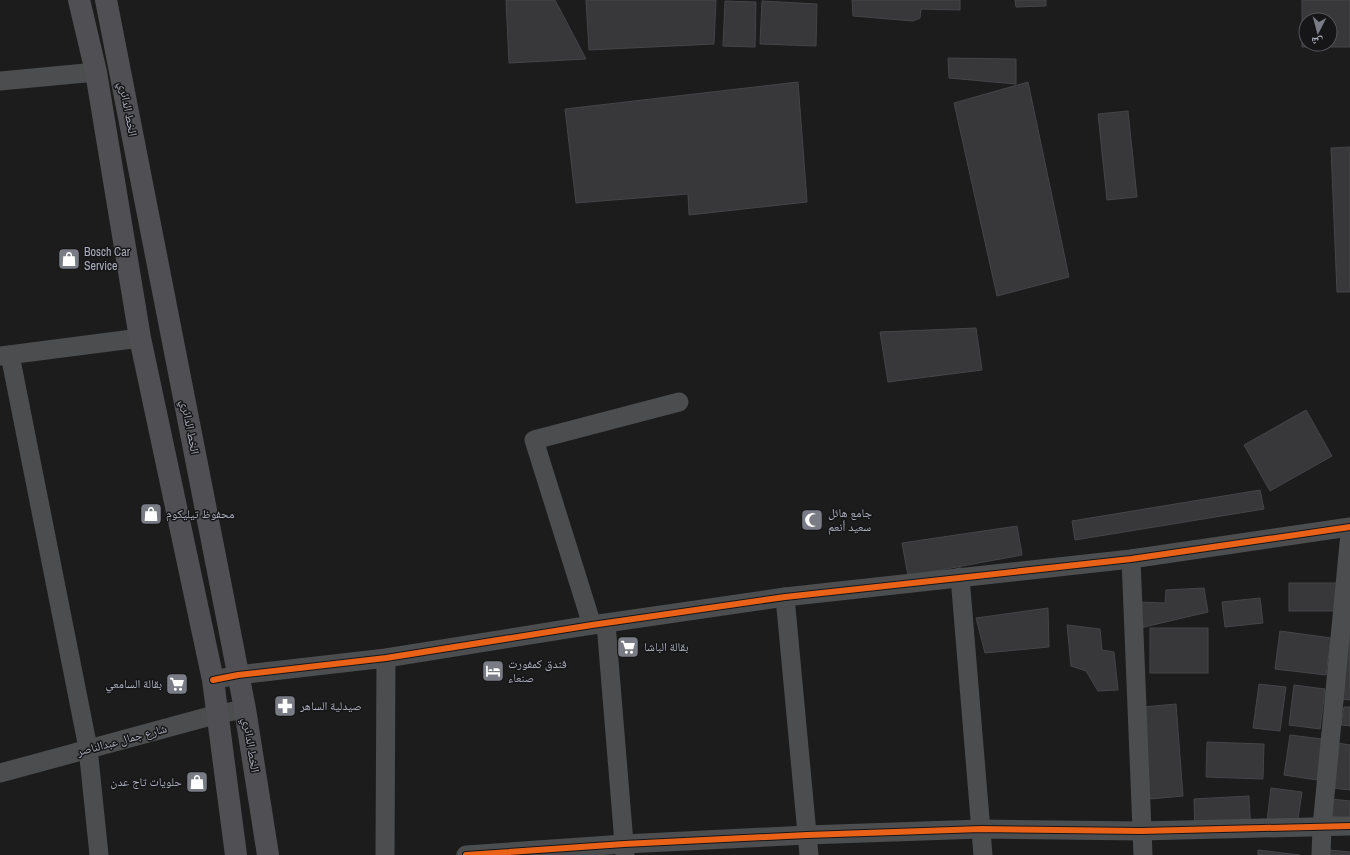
<svg xmlns="http://www.w3.org/2000/svg" width="1350" height="855" viewBox="0 0 1350 855" font-family="'Archivo Narrow','Noto Naskh Arabic',sans-serif">
	<style>
		.building { fill: #38383a; stroke: #444548; fill-rule: evenodd }
		.lines { fill: none; stroke-linecap: round; stroke-linejoin: round }
		.minor { stroke: #4c4d4f; stroke-width: 19 }
		.secondary { stroke: #505054; stroke-width: 22 }
		.cycleway-casing { stroke: #161618; stroke-width: 8 }
		.cycleway { stroke: #ea6118; stroke-width: 6 }
		.labels { text-anchor: middle; stroke-width: 3; stroke-linejoin: round; paint-order: stroke }
		.street-label { font-size: 12px; fill: #adb0bd; stroke: #161618 }
		.poi-label { font-size: 12px; fill: #adb0bd; stroke: #161618; text-anchor: start }
	</style>
	<rect width="100%" height="100%" fill="#1c1c1c"/>
	<g class="building">
		<polygon points="506,0 555,0 586,59 509,63"/>
		<polygon points="586,0 716,0 714,44 589,50"/>
		<polygon points="852,0 960,0 960,10 921,9 920,18 913,21 853,16"/>
		<polygon points="1015,0 1046,0 1046,6 1016,7"/>
		<path d="M1302 0H1350V47H1302ZM1306 20H1330V44H1306Z"/>
		<polygon points="725,1 756,2 755,47 723,46"/>
		<polygon points="762,1 817,4 816,46 760,44"/>
		<polygon points="948,58 1016,59 1016,84 949,78"/>
		<polygon points="798,82 807,202 689,215 688,194 576,203 565,109"/>
		<polygon points="1028,82 1069,277 997,296 954,103"/>
		<polygon points="1128,111 1137,197 1107,200 1098,114"/>
		<polygon points="1350,147 1350,292 1337,292 1331,148"/>
		<polygon points="976,328 982,370 888,382 880,332"/>
		<polygon points="1306,410 1332,456 1270,491 1244,445"/>
		<polygon points="1260,490 1264,509 1075,540 1072,521"/>
		<polygon points="1017,526 1022,555 908,576 902,543"/>
		<rect x="1289" y="583" width="48" height="28"/>
		<polygon points="1204,588 1208,612 1140,628 1136,602 1165,603 1166,590"/>
		<polygon points="1260,598 1263,623 1225,627 1222,602"/>
		<polygon points="1048,608 1049,647 985,653 976,618"/>
		<polygon points="1350,622 1350,700 1340,699"/>
		<polygon points="1067,625 1100,629 1102,650 1114,652 1118,690 1098,691 1086,671 1071,666"/>
		<rect x="1150" y="628" width="58" height="45"/>
		<polygon points="1280,631 1331,638 1326,675 1275,669"/>
		<polygon points="1259,684 1286,687 1280,731 1253,728"/>
		<polygon points="1294,685 1325,689 1320,729 1289,725"/>
		<polygon points="1176,704 1183,796 1150,799 1143,707"/>
		<polygon points="1344,707 1350,707 1350,726 1341,725"/>
		<polygon points="1290,735 1322,739 1317,780 1284,775"/>
		<polygon points="1207,742 1264,744 1263,779 1206,777"/>
		<polygon points="1338,743 1350,745 1350,790 1332,788"/>
		<polygon points="1271,788 1302,792 1297,825 1267,821"/>
		<polygon points="1249,796 1251,833 1195,835 1194,799"/>
		<polygon points="1331,799 1350,801 1350,818 1329,816"/>
		<polygon points="1258,850 1300,855 1258,855"/>
		<polygon points="1330,850 1350,852 1350,855 1329,855"/>
	</g>
	<g class="lines">
		<g class="minor">
			<polyline points="0,81 96,72"/>
			<polyline points="10,355 88,748 99,855"/>
			<polyline points="0,356 140,338"/>
			<polyline points="1131,559 1143,855"/>
			<polyline points="960,577 983,855"/>
			<polyline points="785,597 809,855"/>
			<polyline points="606,624 625,855"/>
			<polyline points="592,625 534,440 679,402"/>
			<polyline points="213,680 238,675 386,658 592,625 785,597 1131,559 1350,527"/>
			<polyline points="0,773 218,714 245,709"/>
			<polyline points="385,855 386,658"/>
			<polyline points="466,855 624,844 807,835 981,829 1141,831 1350,826"/>
			<polyline points="1321,855 1322,827 1350,533"/>
		</g>
		<g class="secondary">
			<polyline points="79,0 96,72 140,338 213,680 236,855"/>
			<polyline points="106,0 245,709 268,855"/>
		</g>
		<g class="cycleway-casing">
			<g id="cycleway">
				<polyline points="213,680 238,675 386,658 592,625 785,597 1131,559 1350,527"/>
				<polyline points="466,855 624,844 807,835 981,829 1141,831 1350,826"/>
			</g>
		</g>
		<use href="#cycleway" class="cycleway"/>
	</g>
	<defs>
		<g id="shop-square" transform="scale(1.15)"><rect x="-9" y="-9" width="18" height="18" rx="4" fill="#7a7c85" stroke="#161618"/><path d="M-5-2.5h2.3a2.7 3.5 0 0 1 5.4 0H5L5.5 6h-11ZM-1.5-2.5h3a1.5 2.3 0 0 0-3 0Z" fill="#fff"/></g>
		<g id="mosque-square" transform="scale(1.15)"><rect x="-9" y="-9" width="18" height="18" rx="4" fill="#7a7c85" stroke="#161618"/><path d="M3.5-4.9A6 6 0 1 0 3.5 4.9A5 5 0 1 1 3.5-4.9Z" fill="#fff"/></g>
		<g id="supermarket-square" transform="scale(1.15)"><rect x="-9" y="-9" width="18" height="18" rx="4" fill="#7a7c85" stroke="#161618"/><path d="M-6-5.5h2.5l.6 2H6L4.5 2H-2.5L-4.4-4H-6ZM-1.5 3.2a1.3 1.3 0 1 0 .1 0ZM3 3.2a1.3 1.3 0 1 0 .1 0Z" fill="#fff"/></g>
		<g id="hotel-square" transform="scale(1.15)"><rect x="-9" y="-9" width="18" height="18" rx="4" fill="#7a7c85" stroke="#161618"/><path d="M-6-4.5h1.5V1H6V5H4.5V3h-9V5H-6ZM-4 0a1.8 1.8 0 1 1 3.6 0ZM.5 0V-2.5h3Q6-2.5 6 0Z" fill="#fff"/></g>
		<g id="pharmacy-square" transform="scale(1.15)"><rect x="-9" y="-9" width="18" height="18" rx="4" fill="#7a7c85" stroke="#161618"/><path d="M-2-6h4v4h4v4h-4v4h-4v-4h-4v-4h4Z" fill="#fff"/></g>
	</defs>
	<g fill-rule="evenodd">
		<use href="#shop-square" x="69" y="259"/>
		<use href="#shop-square" x="151" y="514"/>
		<use href="#mosque-square" x="812" y="520"/>
		<use href="#supermarket-square" x="628" y="647"/>
		<use href="#hotel-square" x="493" y="671"/>
		<use href="#supermarket-square" x="177" y="684"/>
		<use href="#pharmacy-square" x="285" y="706"/>
		<use href="#shop-square" x="197" y="782"/>
	</g>
	<g class="labels">
		<g class="street-label">
			<text transform="translate(128 109) rotate(79)" y="4">الخط الدائري</text>
			<text transform="translate(190 427) rotate(79)" y="4">الخط الدائري</text>
			<text transform="translate(122 740) rotate(-15)" y="4">شارع جمال عبدالناصر</text>
			<text transform="translate(251 745) rotate(81)" y="4">الخط الدائري</text>
		</g>
		<g class="poi-label">
			<text x="84" y="256">Bosch Car<tspan x="84" dy="14">Service</tspan></text>
			<text x="828" y="517">جامع هائل<tspan x="828" dy="14">سعيد أنعم</tspan></text>
			<text x="166" y="518">محفوظ تيليكوم</text>
			<text x="644" y="651">بقالة الباشا</text>
			<text x="508" y="668">فندق كمفورت<tspan x="508" dy="14">صنعاء</tspan></text>
			<text x="162" y="688" text-anchor="end">بقالة السامعي</text>
			<text x="300" y="710">صيدلية الساهر</text>
			<text x="182" y="786" text-anchor="end">حلويات تاج عدن</text>
		</g>
	</g>
	<g transform="translate(1318 32) rotate(186)"><circle r="19" fill="#161618" stroke="#52545a"/>
	<path d="M0-3L7 15L0 10L-7 15Z" fill="#7a7c85"/>
	<text y="-6" font-size="11" font-weight="bold" text-anchor="middle" fill="#adb0bd">ش</text>
	</g>
</svg>
